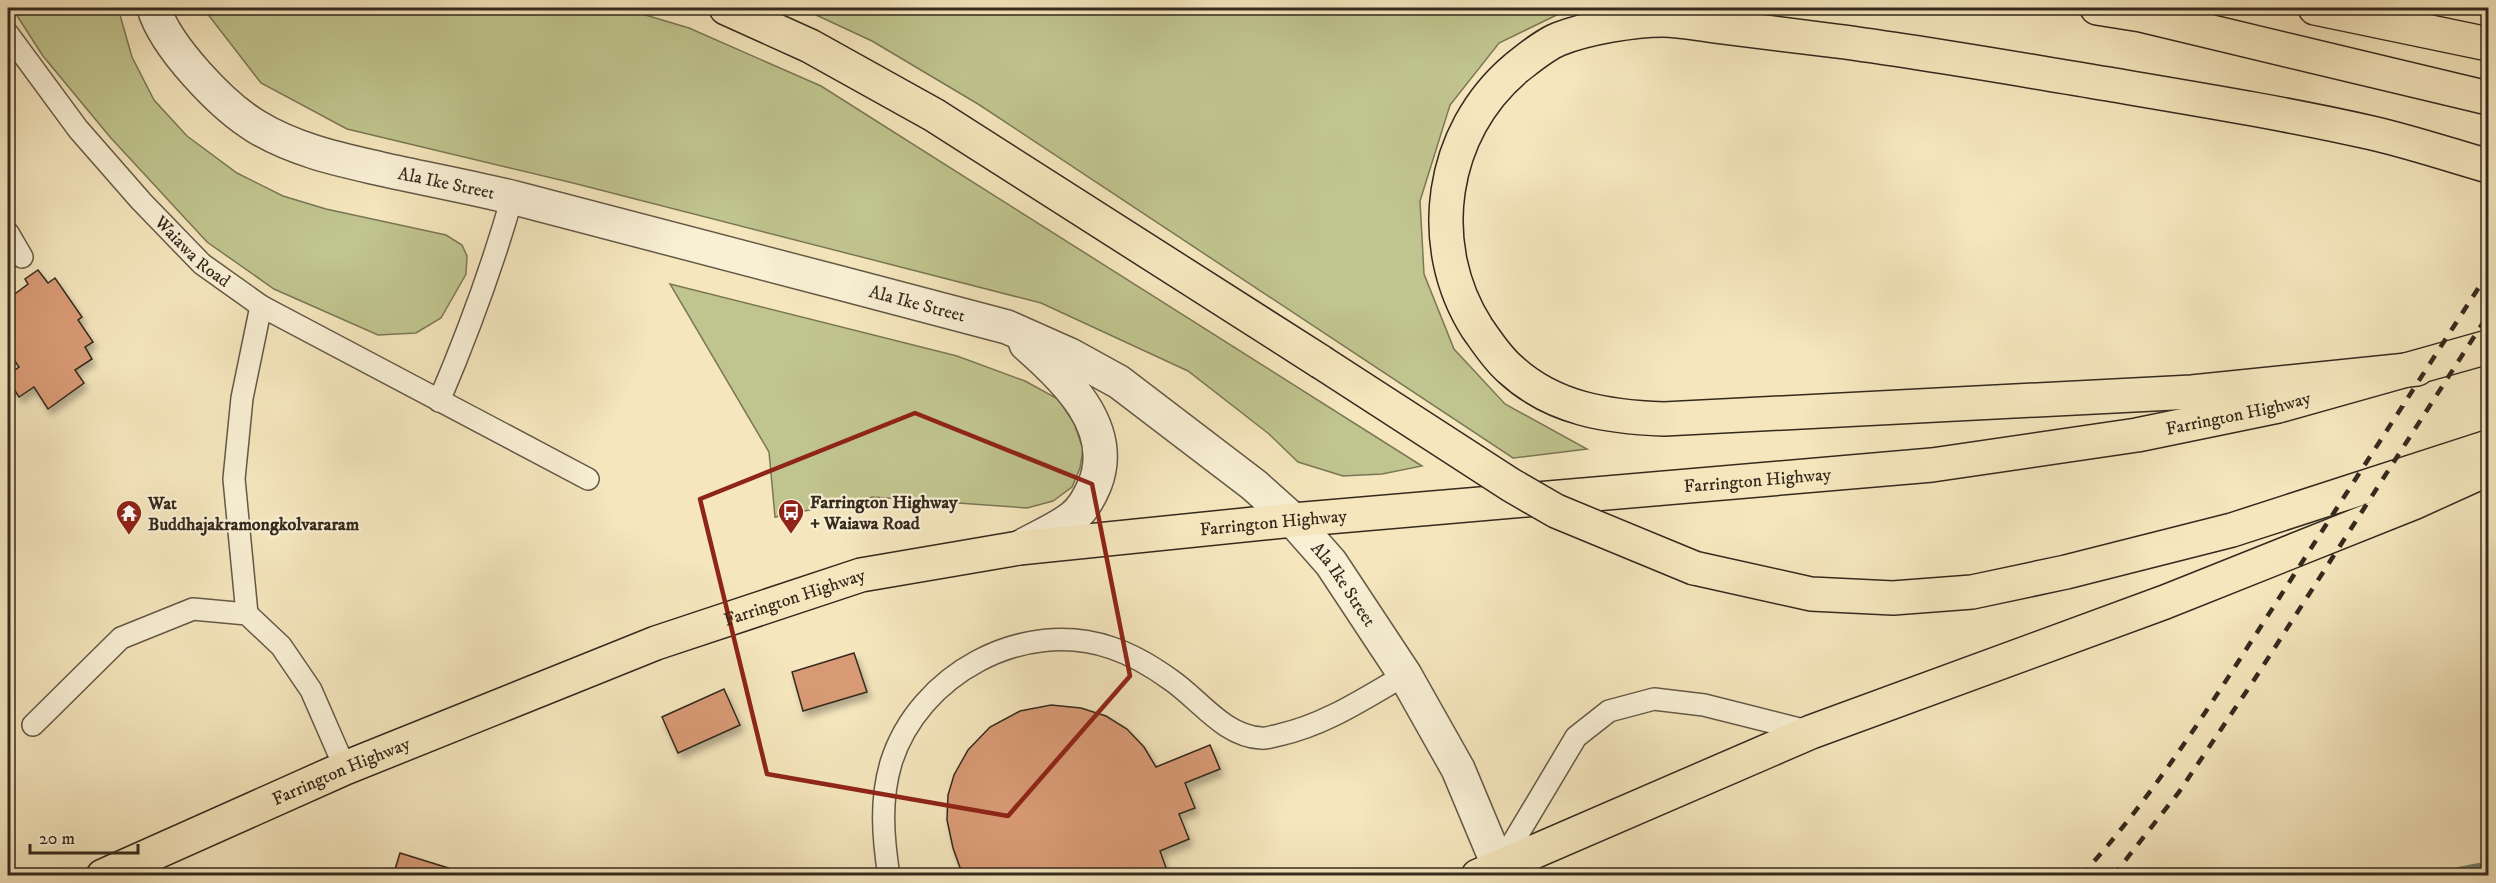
<svg xmlns="http://www.w3.org/2000/svg" width="2496" height="883" viewBox="0 0 2496 883" font-family="'IM FELL DW Pica',serif">
	<style>
		.green { fill: #c0c48e; stroke: #7a7756; stroke-width: 1.5 }
		.lines { fill: none; stroke-linecap: round; stroke-linejoin: round }
		.stream { stroke: #738476; stroke-width: 10 }
		.building { fill: #d89a74; stroke: #352a1e; stroke-width: 1.5; filter: url(#shadow) }
		.service-casing { stroke: #655946; stroke-width: 24 }
		.tertiary-casing { stroke: #655946; stroke-width: 36 }
		.primary-casing { stroke: #352a1e; stroke-width: 36 }
		.motorway-casing { stroke: #352a1e; stroke-width: 36 }
		.service { stroke: #f8efd4; stroke-width: 21 }
		.tertiary { stroke: #f8efd4; stroke-width: 33 }
		.primary { stroke: #f5e6bd; stroke-width: 33 }
		.motorway { stroke: #f5e6bd; stroke-width: 33 }
		.rail { stroke: #352a1e; stroke-width: 4.5; stroke-dasharray: 10 10; stroke-linecap: butt }
		.motorway-bridge-casing { stroke: #352a1e; stroke-width: 36; stroke-linecap: butt }
		.motorway-bridge { stroke: #f5e6bd; stroke-width: 33 }
		.marked { fill: none; stroke: #8f2418; stroke-width: 4.5; stroke-linejoin: round }
		.labels { text-anchor: middle; stroke-width: 4.5; stroke-linejoin: round; paint-order: stroke }
		.street-label { font-size: 18px; fill: #352a1e; stroke: #f8efd4 }
		.poi-label { font-size: 18px; font-weight: bold; fill: #352a1e; stroke: #f8efd4; text-anchor: start }
	</style>
	<defs>
		<filter id="shadow"><feDropShadow dx="3.5" dy="6" stdDeviation="3" flood-color="#0004"/></filter>
	</defs>
	<rect width="100%" height="100%" fill="#f5e6bd"/>
	<filter id="stains"><feTurbulence type="fractalNoise" baseFrequency=".00333" numOctaves="4"/><feColorMatrix values="0 0 0 0 .2 0 0 0 0 .09 0 0 0 0 .02 0 0 0 .5 -.17"/></filter>
	<radialGradient id="worn" r=".72"><stop offset=".6" stop-color="#630" stop-opacity="0"/><stop offset="1" stop-color="#630" stop-opacity=".3"/></radialGradient>
	<g class="green">
		<polygon points="12,8 118,8 132,57 154,100 187,136 237,173 283,196 326,209 446,235 462,245 467,256 466,274 441,318 416,333 378,335 274,289 207,242 110,137 43,56"/>
		<polygon points="203,8 622,8 689,28 821,86 1422,466 1382,474 1343,476 1298,462 1269,434 1188,371 1041,303 573,183 347,129 261,83"/>
		<polygon points="801,8 1571,8 1499,43 1450,105 1420,201 1424,274 1454,349 1505,404 1587,449 1513,458 978,104 872,41"/>
		<polygon points="670,284 957,356 1025,381 1058,399 1074,423 1083,449 1080,468 1072,487 1053,501 1027,508 873,497 775,517 769,452"/>
	</g>
	<g class="lines">
		<polyline class="stream" points="2439,876 2479,868 2488,869"/>
	</g>
	<g class="building">
		<polygon points="38,270 48,283 55,278 82,317 78,320 93,342 85,347 92,359 75,370 84,383 48,409 34,387 19,397 8,380 8,375 19,367 8,351 8,299 28,284 25,279"/>
		<polygon points="854,653 867,692 803,711 792,672"/>
		<polygon points="724,689 740,725 678,753 662,717"/>
		<polygon points="1051,705 1081,708 1106,716 1127,729 1144,747 1156,767 1210,745 1220,769 1185,783 1195,808 1179,814 1189,839 1160,851 1169,876 1108,876 1107,872 1098,876 963,876 953,848 947,820 948,795 954,775 968,750 990,727 1020,711"/>
		<polygon points="400,853 471,875 393,876"/>
	</g>
	<g class="lines">
		<g class="service-casing">
			<g id="service">
				<path id="s1" d="M8 34 78 129 141 201 202 264 261 306 588 479"/>
				<polyline points="8,233 22,257"/>
				<path d="M439 401C468 333 492 268 512 198"/>
				<polyline points="247,614 234,479 242,398 261,306"/>
				<polyline points="33,725 121,638 193,609 247,614 281,646 311,690 345,768"/>
				<polyline points="1499,866 1576,737 1609,711 1654,699 1704,705 1811,732"/>
				<path d="M889 876C883 838 880 800 891 763 918 675 1023 617 1112 648 1133 655 1153 667 1171 680 1200 700 1224 736 1261 738 1267 739 1273 736 1279 735 1325 725 1365 698 1405 675"/>
			</g>
		</g>
		<g class="tertiary-casing">
			<g id="tertiary">
				<path id="s2" d="M154 8C165 46 222 106 257 127 295 150 338 159 381 169 426 179 470 187 515 198 679 240 843 284 1007 327L1070 355 1119 382 1254 485 1293 520 1331 563 1405 675 1458 769 1499 867"/>
				<path d="M1019 548C1036 538 1056 530 1072 518 1083 510 1090 496 1095 484 1117 427 1065 378 1026 344"/>
			</g>
		</g>
		<g class="primary-casing">
			<g id="primary">
				<path id="s3" d="M103 876 345 768 656 643 861 575 1019 548 1293 520 1932 465 2137 435 2278 406 2488 347"/>
				<polyline points="1478,876 1811,732 2165,602 2413,503 2488,469"/>
			</g>
		</g>
		<g class="motorway-casing">
			<g id="motorway">
				<polyline points="726,8 810,46 934,115 1321,362"/>
				<polyline points="2097,8 2141,15 2488,98"/>
				<polyline points="2315,8 2488,44"/>
				<path d="M2417 369 2192 392 1664 419C1608 417 1553 409 1510 369 1497 358 1487 342 1477 328 1424 245 1440 132 1516 68 1529 58 1544 45 1559 39 1587 28 1633 20 1663 20 1680 20 1699 24 1716 26 1756 31 1796 36 1836 41 1921 52 2005 67 2090 81 2184 97 2279 112 2372 133 2411 142 2450 155 2488 166"/>
				<polyline points="1694,568 1811,594 1893,598 1972,592 2066,572 2232,530 2488,447"/>
			</g>
		</g>
		<use href="#service" class="service"/>
		<use href="#tertiary" class="tertiary"/>
		<use href="#primary" class="primary"/>
		<use href="#motorway" class="motorway"/>
		<g class="rail">
			<path d="M2081 876C2156 794 2214 699 2274 606 2345 495 2417 384 2488 273"/>
			<polyline points="2113,876 2179,792 2254,680 2488,315"/>
		</g>
		<g class="motorway-bridge-casing">
			<polyline id="motorway-bridge" points="1321,362 1511,485 1556,511 1694,568"/>
		</g>
		<use href="#motorway-bridge" class="motorway-bridge"/>
	</g>
	<path class="marked" d="M915 413 1092 484 1130 676 1008 816 767 774 700 499Z"/>
	<defs>
		<g id="bus-pin" transform="scale(1.35)"><path d="M0 17L-7.5 6A9.5 9.5 0 1 1 7.5 6Z" fill="#8f2418" stroke="#f8efd4"/><path d="M-5-6H5V4H4V6H2V4H-2V6H-4V4H-5ZM-3.5-4V0h7V-4ZM-3.5 1.2v1.5H-2V1.2ZM2 1.2v1.5H3.5V1.2Z" fill="#fff"/></g>
		<g id="temple-pin" transform="scale(1.35)"><path d="M0 17L-7.5 6A9.5 9.5 0 1 1 7.5 6Z" fill="#8f2418" stroke="#f8efd4"/><path d="M0-6L5-2H3V0L6.5 2.5H4V6H1.5V3h-3V6H-4V2.5H-6.5L-3 0V-2H-5Z" fill="#fff"/></g>
	</defs>
	<g fill-rule="evenodd">
		<use href="#bus-pin" x="791" y="512"/>
		<use href="#temple-pin" x="129" y="513"/>
	</g>
	<g class="labels">
		<g class="street-label">
			<text dy="6" stroke="none"><textPath href="#s2" startOffset="358">Ala Ike Street</textPath></text>
			<text dy="6" stroke="none"><textPath href="#s1" startOffset="286">Waiawa Road</textPath></text>
			<text dy="6" stroke="none"><textPath href="#s2" startOffset="844">Ala Ike Street</textPath></text>
			<text dy="6" stroke="none"><textPath href="#s3" startOffset="2204">Farrington Highway</textPath></text>
			<text dy="6" stroke="none"><textPath href="#s3" startOffset="1718">Farrington Highway</textPath></text>
			<text dy="6" stroke="none"><textPath href="#s3" startOffset="1232">Farrington Highway</textPath></text>
			<text dy="6" stroke="none"><textPath href="#s2" startOffset="1366">Ala Ike Street</textPath></text>
			<text dy="6" stroke="none"><textPath href="#s3" startOffset="746">Farrington Highway</textPath></text>
			<text dy="6" stroke="none"><textPath href="#s3" startOffset="260">Farrington Highway</textPath></text>
		</g>
		<g class="poi-label">
			<text x="810" y="508">Farrington Highway<tspan x="810" dy="21">+ Waiawa Road</tspan></text>
			<text x="148" y="509">Wat<tspan x="148" dy="21">Buddhajakramongkolvararam</tspan></text>
		</g>
	</g>
	<rect width="2496" height="883" fill="none" stroke="#f5e6bd" stroke-width="30"/>
	<rect x="9" y="9" width="2478" height="865" fill="none" stroke="#352a1e" stroke-width="3"/>
	<rect x="15" y="15" width="2466" height="853" fill="none" stroke="#352a1e" stroke-width="1.5"/>
	<path d="M30 844v9h108v-9" fill="none" stroke="#352a1e" stroke-width="3"/>
	<text x="39" y="844" font-size="18" fill="#352a1e" stroke="#f8efd4" stroke-width="4.5" paint-order="stroke">20 m</text>
	<rect width="100%" height="100%" filter="url(#stains)"/>
	<rect width="100%" height="100%" fill="url(#worn)"/>
</svg>
